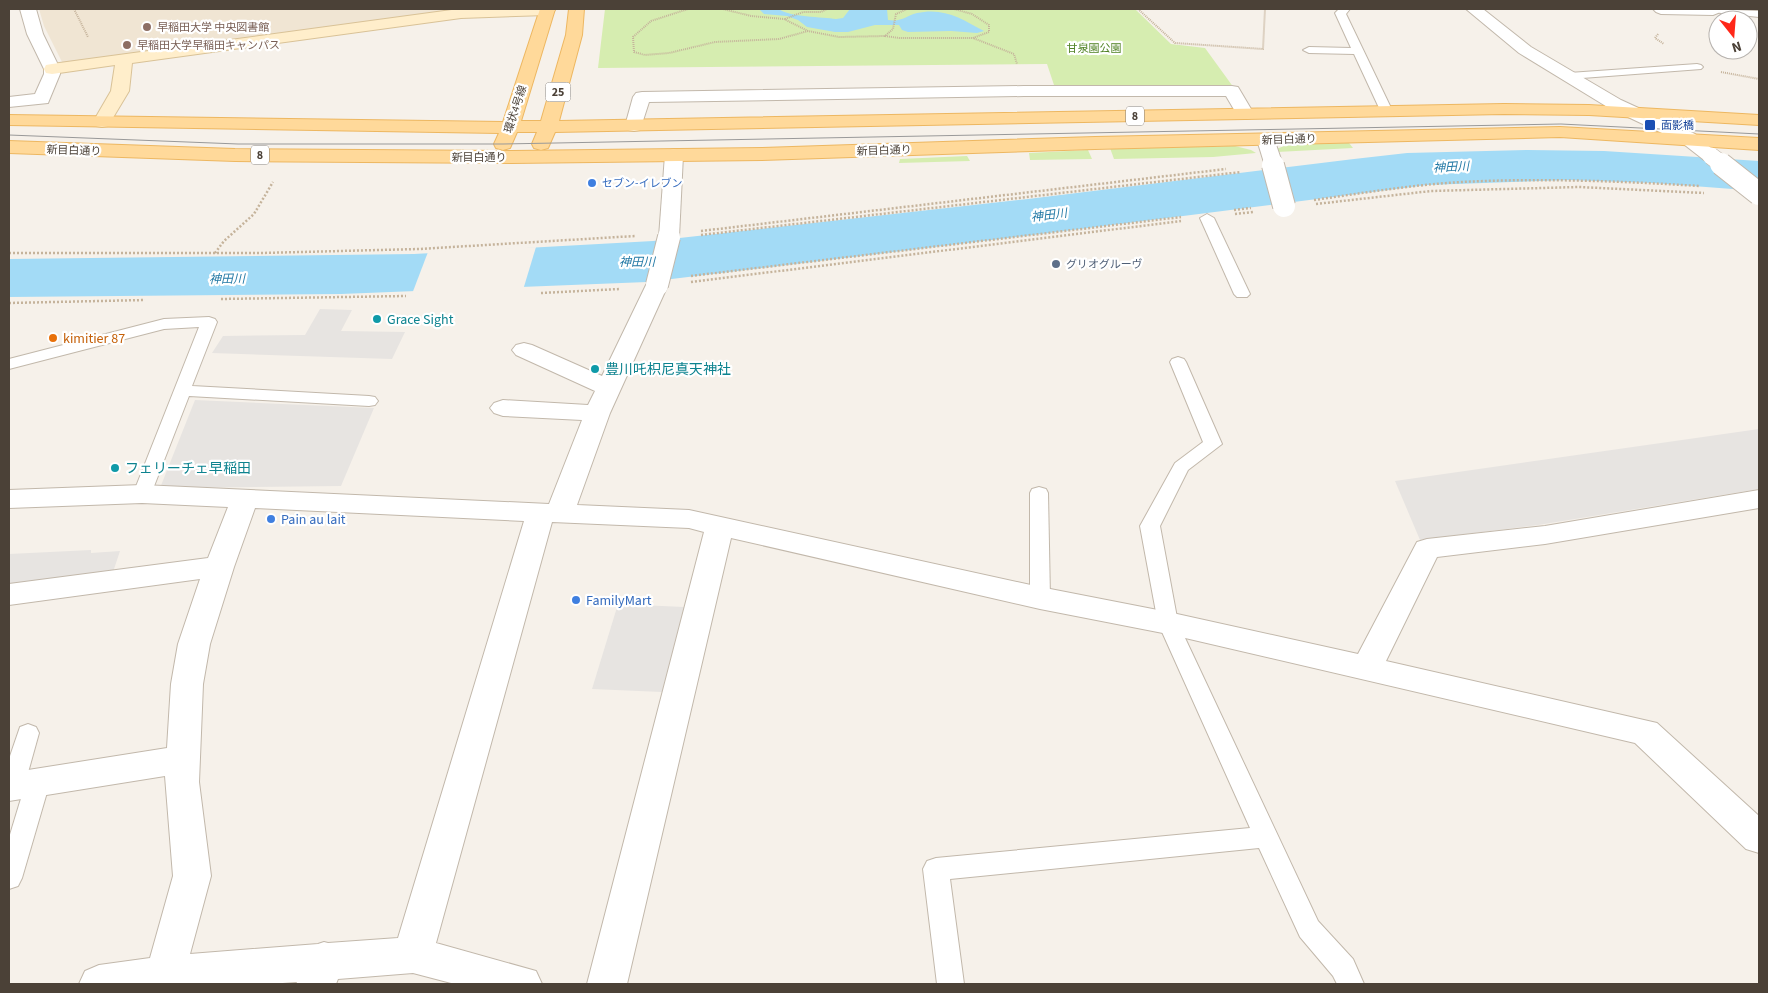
<svg xmlns="http://www.w3.org/2000/svg" width="1768" height="993" viewBox="0 0 1768 993" font-family="'Source Sans 3','Noto Sans JP',sans-serif">
	<style>
		.education { fill: #f0e5d3 }
		.green { fill: #d6edb0 }
		.parking { fill: #e7e4e1 }
		.water { fill: #a3dbf6 }
		.pier { fill: #f6f1ea }
		.lines { fill: none; stroke-linecap: round; stroke-linejoin: round }
		.lane-casing { stroke: #c2b8ab; stroke-width: 2 }
		.street-casing { stroke: #c2b8ab; stroke-width: 2 }
		.secondary-casing { stroke: #d9c297; stroke-width: 2 }
		.primary-casing { stroke: #edb761; stroke-width: 2 }
		.path-far1 { stroke: #c5b39b; stroke-width: 2; stroke-dasharray: 1 1; stroke-linecap: butt }
		.path { stroke: #c5b39b; stroke-width: 2.5; stroke-dasharray: 2 2; stroke-linecap: butt }
		.lane { fill: #fff; fill-rule: evenodd }
		.street { fill: #fff; fill-rule: evenodd }
		.secondary { fill: #ffeecb; fill-rule: evenodd }
		.primary { fill: #ffd99a; fill-rule: evenodd }
		.tram { stroke: #999; stroke-width: 1 }
		.street-bridge-far1-casing { stroke: #c2b8ab; stroke-width: 18; stroke-linecap: butt }
		.street-bridge-casing { stroke: #c2b8ab; stroke-width: 24; stroke-linecap: butt }
		.street-bridge-far1 { stroke: #fff; stroke-width: 17 }
		.street-bridge { stroke: #fff; stroke-width: 22 }
		.education-dot { fill: #8d6e63; stroke: #fff; stroke-width: 2 }
		.transit-dot { fill: #1a4fb4; stroke: #fff; stroke-width: 2 }
		.shop-dot { fill: #3f7fe0; stroke: #fff; stroke-width: 2 }
		.service-dot { fill: #5c6f8a; stroke: #fff; stroke-width: 2 }
		.culture-dot { fill: #0f9aa8; stroke: #fff; stroke-width: 2 }
		.food-dot { fill: #e8710a; stroke: #fff; stroke-width: 2 }
		.labels { text-anchor: middle; stroke-width: 4.5; stroke-linejoin: round; paint-order: stroke }
		.far-education-label { font-size: 11px; fill: #785e54; stroke: #fff; text-anchor: start }
		.far-park-label { font-size: 11px; fill: #508225; stroke: #fff }
		.far-street-label { font-size: 11px; fill: #4b4137; stroke: #fff }
		.far-transit-label { font-size: 11px; fill: #164399; stroke: #fff; text-anchor: start }
		.far-shop-label { font-size: 11px; fill: #366cbe; stroke: #fff; text-anchor: start }
		.far-service-label { font-size: 11px; fill: #4e5e75; stroke: #fff; text-anchor: start }
		.shield { fill: #fff; stroke: #817a73; stroke-width: 1 }
		.shield-label { font-size: 12px; font-weight: bold; fill: #4b4137 }
		.far-water-label { font-size: 12px; font-style: italic; fill: #247aa6; stroke: #fff }
		.culture-label { font-size: 14px; fill: #0d838f; stroke: #fff; text-anchor: start }
		.food-label { font-size: 14px; fill: #c56008; stroke: #fff; text-anchor: start }
		.shop-label { font-size: 14px; fill: #366cbe; stroke: #fff; text-anchor: start }
	</style>
	<rect width="100%" height="100%" fill="#f6f1ea"/>
	<polygon class="education" points="39,9 467,9 63,64 44,26"/>
	<g class="green">
		<polygon points="605,9 1135,9 1171,44 1205,48 1234,88 1055,88 1047,64 598,68"/>
		<polygon points="1349,143 1353,148 1277,152 1276,149 1290,144"/>
		<polygon points="1235,146 1251,150 1256,153 1213,157 1114,159 1110,148"/>
		<polygon points="1088,150 1092,159 1030,160 1029,153"/>
		<polygon points="967,156 970,161 899,163 900,159"/>
	</g>
	<g class="parking">
		<polygon points="320,309 352,310 341,331 405,332 392,359 212,353 223,336 305,335"/>
		<polygon points="195,400 374,408 341,486 160,488"/>
		<polygon points="1759,429 1759,489 1538,525 1420,540 1395,481"/>
		<polygon points="91,550 91,553 120,551 113,572 9,586 9,554"/>
		<polygon points="618,604 684,607 662,692 592,689"/>
	</g>
	<g class="water">
		<path d="M759 9H779C789 17 823 17 836 19L843 18 850 9H887L888 20C903 22 905 16 917 13 944 7 962 19 984 31L977 33 951 31 908 32 902 30 899 25H875L848 32H835L807 27 798 20 787 16 764 14Z"/>
		<polygon points="1528,150 1604,151 1759,161 1759,191 1653,183 1569,180 1427,185 1025,236 647,282 341,294 9,297 9,259 414,254 653,241 1028,199 1354,159 1407,153"/>
	</g>
	<polygon class="pier" points="536,247 523,290 412,294 428,252"/>
	<g class="lines">
		<g class="lane-casing">
			<g id="lane">
				<polygon points="1339,9 1350,9 1346,14 1392,110 1390,113 1382,113 1380,110 1354,54 1309,53 1303,50 1309,47 1351,48 1335,13"/>
				<polygon points="1707,9 1759,11 1759,17 1712,12"/>
				<polygon points="1697,64 1701,65 1703,67 1701,69 1569,79 1563,76 1569,73"/>
				<polygon points="1207,214 1214,218 1250,294 1247,297 1237,297 1234,294 1200,218"/>
				<polygon points="209,317 215,319 217,322 192,386 369,396 375,397 378,401 375,405 369,406 189,396 151,494 149,498 142,500 135,498 133,494 199,327 164,329 9,369 9,359 164,319"/>
				<polygon points="1178,357 1184,359 1186,362 1222,444 1188,470 1160,526 1178,623 1318,921 1353,959 1364,984 1337,984 1333,976 1300,937 1259,848 950,879 964,984 937,984 923,869 927,861 936,858 1250,828 1158,623 1140,526 1175,463 1203,442 1170,362 1172,359"/>
				<polygon points="1039,487 1046,489 1048,493 1050,598 1047,603 1040,605 1033,603 1030,598 1030,493 1032,489"/>
				<polygon points="28,724 36,727 39,733 24,787 20,794 12,797 9,796 9,759 20,727"/>
				<polygon points="38,772 46,775 50,782 22,878 18,886 9,889 9,838 26,782 30,775"/>
			</g>
		</g>
		<g class="street-casing">
			<g id="street">
				<polygon points="20,9 36,9 43,34 60,69 60,74 48,103 9,107 9,97 35,94 44,74 44,69 27,34"/>
				<polygon points="1466,9 1483,9 1531,47 1621,100 1695,134 1720,156 1718,160 1711,162 1704,160 1681,142 1609,108 1519,53"/>
				<polygon points="1653,9 1720,9 1721,10 1718,13 1713,15 1661,14 1656,12"/>
				<polygon points="1024,86 1232,86 1238,87 1254,114 1251,118 1245,119 1239,118 1226,96 1024,96 649,102 640,130 634,131 628,130 625,126 633,97 636,93 642,92"/>
				<polygon points="1266,134 1273,136 1283,165 1280,169 1273,171 1266,169 1257,140 1259,136"/>
				<polygon points="674,149 681,151 683,155 679,237 676,241 669,243 662,241 659,237 665,155 667,151"/>
				<path d="M657 278 665 280 668 285 610 413 577 505 689 510 1040 587 1168 612 1358 654 1417 542 1427 539 1545 526 1759 490V508L1545 544 1437 557 1386 661 1657 723 1759 816V853L1746 849 1635 743 1168 634 1040 609 731 538 627 984H587L704 532 689 528 552 522 436 943 536 971 542 984H455L413 973 338 979 336 984H296L297 982 268 984H79L85 971 99 965 150 958 173 876 165 776 9 801V773L167 748 171 684 178 644 200 579 9 605V584L208 558 228 507 142 503 9 508V490L142 485 549 504 582 420 503 416 494 413 490 408 494 403 503 400 588 405 595 391 516 355 512 350 516 345 524 343 532 345 602 376 646 285 649 280ZM255 508 524 521 398 938 328 943 324 942 318 944 190 954 211 876 199 782 203 684 210 644 234 567Z"/>
			</g>
		</g>
		<g class="secondary-casing">
			<polygon id="secondary" points="459,9 555,10 552,13 547,15 461,18 132,63 129,91 108,126 102,127 96,126 93,122 111,91 115,65 52,74 46,73 44,69 46,65 52,64"/>
		</g>
		<g class="primary-casing">
			<g id="primary">
				<polygon points="540,9 555,9 521,121 541,121 566,35 569,9 584,9 582,35 559,121 1504,104 1589,105 1759,115 1759,125 1589,115 1504,114 555,132 548,148 541,150 534,148 532,144 537,132 517,132 510,148 503,150 496,148 494,144 499,133 9,125 9,115 503,122"/>
				<polygon points="1560,127 1759,138 1759,150 1560,137 1095,149 762,160 512,163 235,161 9,153 9,141 235,149 512,151 762,148 1095,137"/>
			</g>
		</g>
		<g class="path-far1">
			<polyline points="74,9 88,37"/>
			<polyline points="688,9 651,21 633,37 634,52 645,55 669,53 715,42 779,39 808,31"/>
			<polyline points="723,9 751,16 784,19 808,31 839,37 885,36"/>
			<polyline points="907,9 896,14 893,29 885,36 899,38 973,38"/>
			<polyline points="954,9 972,14 989,25 989,32 973,38 1014,54 1017,64"/>
			<polyline points="1138,9 1175,43 1263,49 1265,9"/>
			<polyline points="785,19 803,12 821,12 827,9"/>
			<polyline points="1658,34 1655,38 1664,44"/>
			<polyline points="1721,72 1759,79"/>
		</g>
		<g class="path">
			<path d="M1314 200C1363 193 1411 185 1461 182 1540 178 1620 181 1699 186"/>
			<polyline points="1316,204 1431,191 1579,187 1704,193"/>
			<polyline points="1234,210 1251,208"/>
			<polyline points="1235,214 1253,212"/>
			<polyline points="701,231 1226,169"/>
			<polyline points="701,235 1241,172"/>
			<polyline points="9,253 261,253 419,249 635,236"/>
			<polyline points="215,253 224,241 254,214 273,182"/>
			<polyline points="691,276 1181,217"/>
			<polyline points="691,282 1181,221"/>
			<polyline points="541,293 620,289"/>
			<polyline points="221,299 406,296"/>
			<polyline points="9,303 145,300"/>
		</g>
		<use href="#lane" class="lane"/>
		<use href="#street" class="street"/>
		<use href="#secondary" class="secondary"/>
		<use href="#primary" class="primary"/>
		<polyline class="tram" points="9,135 238,144 503,144 1561,124 1759,134"/>
		<g class="street-bridge-far1-casing">
			<polyline id="street-bridge-far1" points="1711,156 1723,165"/>
		</g>
		<g class="street-bridge-casing">
			<g id="street-bridge">
				<polyline points="1721,164 1759,194"/>
				<polyline points="1273,165 1284,206"/>
				<polyline points="657,285 669,237"/>
			</g>
		</g>
		<use href="#street-bridge-far1" class="street-bridge-far1"/>
		<use href="#street-bridge" class="street-bridge"/>
	</g>
	<g class="education-dot">
		<circle cx="147" cy="27" r="5"/>
		<circle cx="127" cy="45" r="5"/>
	</g>
	<rect class="transit-dot" x="1644" y="119" width="12" height="12" rx="2.5"/>
	<g class="shop-dot">
		<circle cx="592" cy="183" r="5"/>
		<circle cx="271" cy="519" r="5"/>
		<circle cx="576" cy="600" r="5"/>
	</g>
	<circle class="service-dot" cx="1056" cy="264" r="5"/>
	<g class="culture-dot">
		<circle cx="377" cy="319" r="5"/>
		<circle cx="595" cy="369" r="5"/>
		<circle cx="115" cy="468" r="5"/>
	</g>
	<circle class="food-dot" cx="53" cy="338" r="5"/>
	<g class="labels">
		<g class="far-education-label">
			<text x="157" y="31">早稲田大学 中央図書館</text>
			<text x="137" y="49">早稲田大学早稲田キャンパス</text>
		</g>
		<g class="far-park-label">
			<text x="1094" y="52">甘泉園公園</text>
		</g>
		<g class="far-street-label">
			<text transform="translate(515 109) rotate(-72)" y="4">環状4号線</text>
			<text transform="translate(1289 139) rotate(-2)" y="4">新目白通り</text>
			<text transform="translate(74 150) rotate(2)" y="4">新目白通り</text>
			<text transform="translate(884 150) rotate(-2)" y="4">新目白通り</text>
			<text x="479" y="161">新目白通り</text>
		</g>
		<g class="far-transit-label">
			<text x="1661" y="129">面影橋</text>
		</g>
		<g class="far-shop-label">
			<text x="602" y="187">セブン-イレブン</text>
		</g>
		<g class="far-service-label">
			<text x="1066" y="268">グリオグルーヴ</text>
		</g>
		<g class="shield">
			<rect x="545.5" y="82.5" width="25" height="19" rx="4"/>
			<rect x="1126" y="106.5" width="18" height="19" rx="4"/>
			<rect x="251" y="145.5" width="18" height="19" rx="4"/>
		</g>
		<g class="shield-label">
			<text x="558" y="96">25</text>
			<text x="1135" y="120">8</text>
			<text x="260" y="159">8</text>
		</g>
		<g class="far-water-label">
			<text transform="translate(1451 167) rotate(-3)" y="4">神田川</text>
			<text transform="translate(1049 215) rotate(-7)" y="4">神田川</text>
			<text x="637" y="266">神田川</text>
			<text transform="translate(227 279) rotate(-1)" y="4">神田川</text>
		</g>
		<g class="culture-label">
			<text x="387" y="324">Grace Sight</text>
			<text x="605" y="374">豊川吒枳尼真天神社</text>
			<text x="125" y="473">フェリーチェ早稲田</text>
		</g>
		<g class="food-label">
			<text x="63" y="343">kimitier 87</text>
		</g>
		<g class="shop-label">
			<text x="281" y="524">Pain au lait</text>
			<text x="586" y="605">FamilyMart</text>
		</g>
	</g>
	<rect width="1768" height="993" fill="none" stroke="#4b4137" stroke-width="20"/>
	<g transform="translate(1733 35) rotate(163)"><circle r="24" fill="#ffffff" stroke="#b7b3af"/>
	<path d="M0-4L9 19L0 12L-9 19Z" fill="#ff2718"/>
	<text y="-8" font-size="14" font-weight="bold" text-anchor="middle" fill="#4b4137">N</text>
	</g>
</svg>
